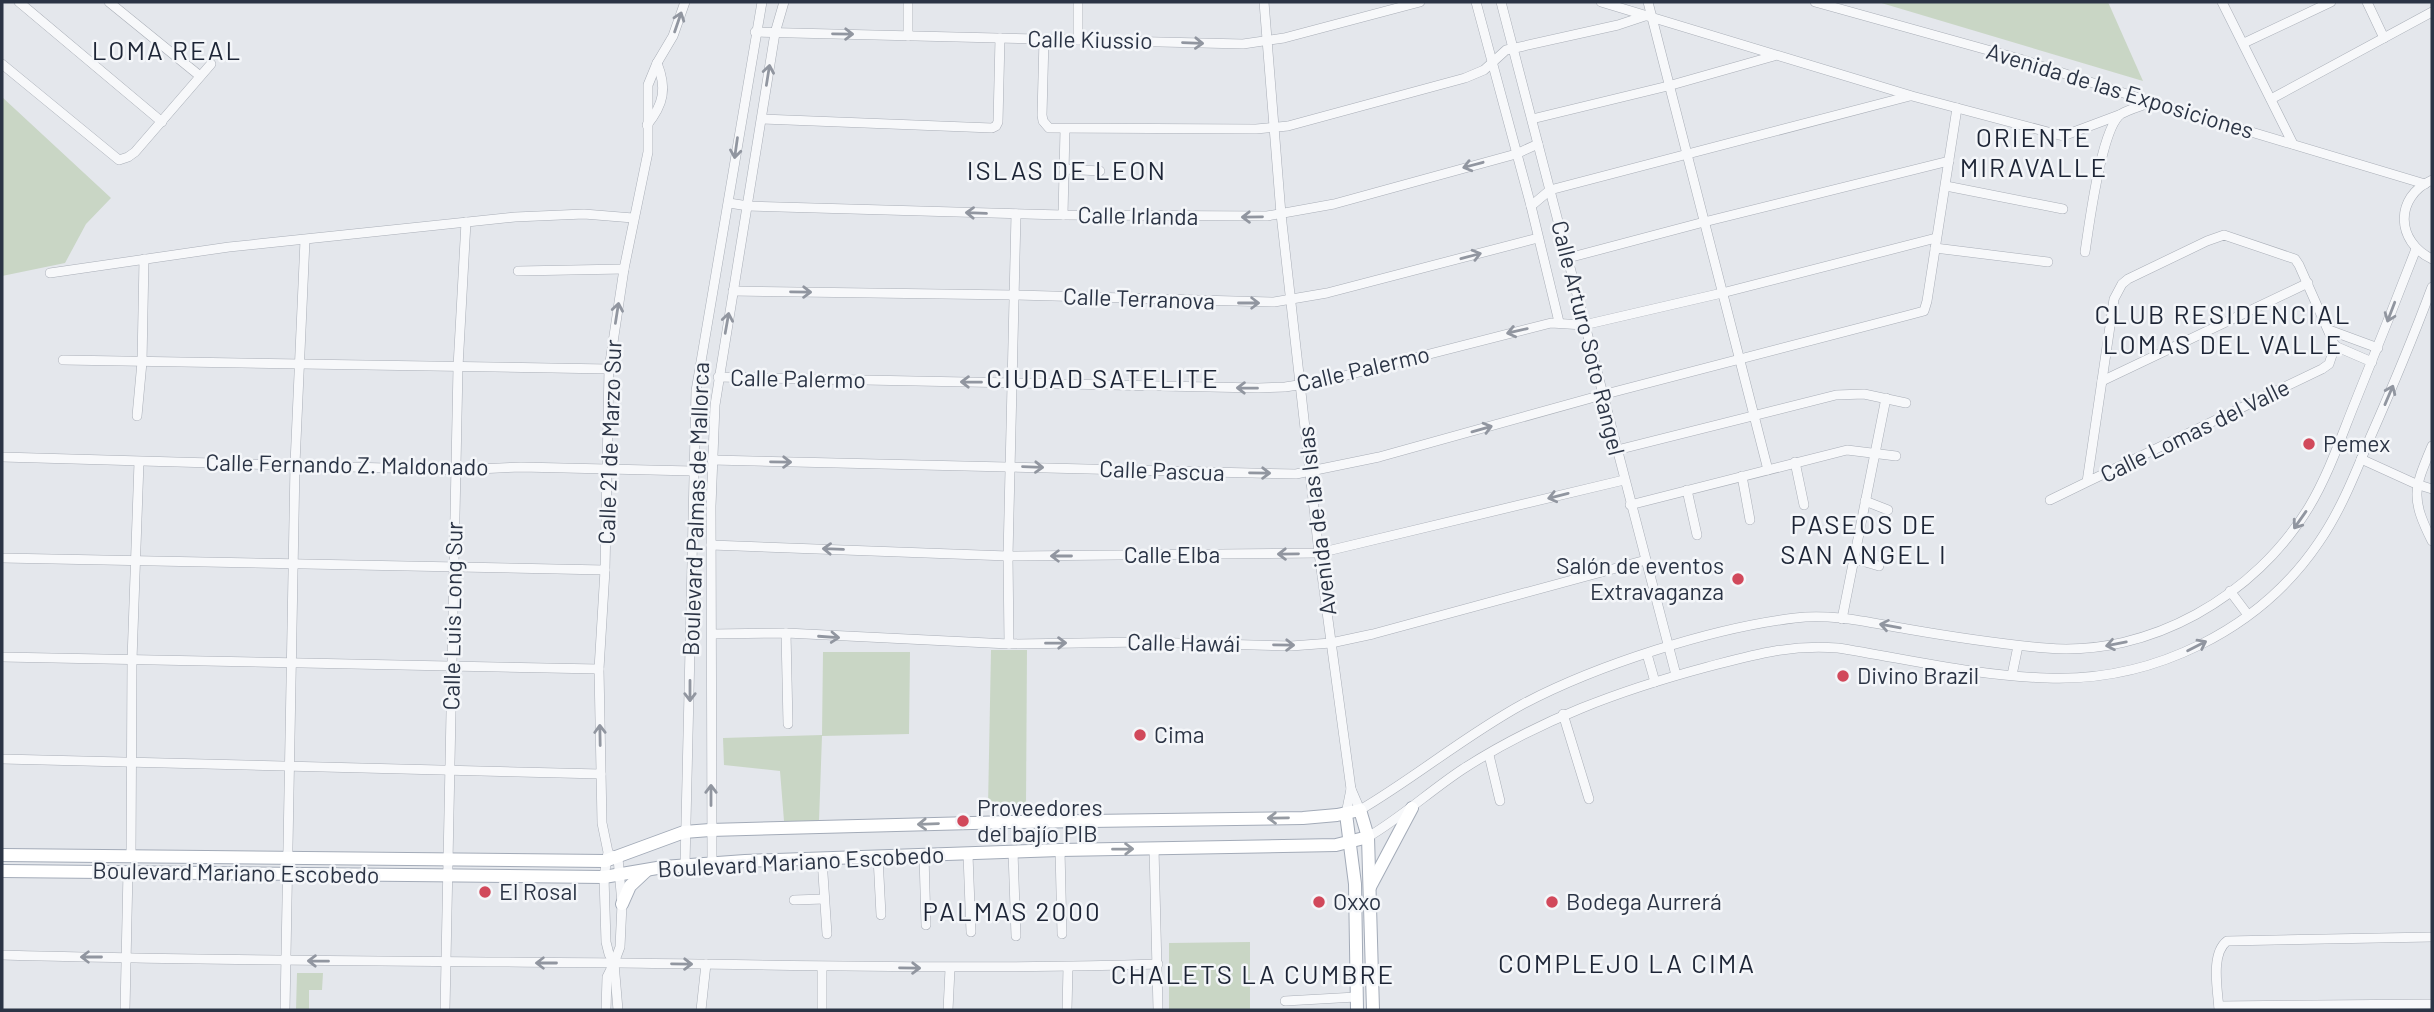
<svg xmlns="http://www.w3.org/2000/svg" width="2434" height="1012" viewBox="0 0 2434 1012" font-family="Barlow,sans-serif">
	<style>
		.green { fill: #c9d6c5 }
		.lines { fill: none; stroke-linecap: round; stroke-linejoin: round }
		.minor-casing { stroke: #a9aeb7; stroke-width: 10 }
		.major-casing { stroke: #a3abb8; stroke-width: 14 }
		.minor { stroke: #f7f8fa; stroke-width: 9 }
		.major { stroke: #fff; stroke-width: 12 }
		.oneway { stroke: #9196a0 }
		.oneway2 { stroke: #959aa2 }
		.poi-dot { fill: #d1495b; stroke: #f4f6f9; stroke-width: 2.5 }
		.labels { text-anchor: middle; stroke-width: 5; stroke-linejoin: round; paint-order: stroke }
		.street-label { font-size: 23px; fill: #2b3445; stroke: #f4f6f9 }
		.poi-label { font-size: 23px; fill: #2b3445; stroke: #f4f6f9; text-anchor: start }
		.quarter-label { font-size: 26px; letter-spacing: 2px; fill: #1d2536; stroke: #f4f6f9 }
	</style>
	<rect width="100%" height="100%" fill="#e4e7ec"/>
	<g class="green">
		<polygon points="1878,2 2108,2 2143,81"/>
		<polygon points="2,97 111,198 86,224 65,263 2,276"/>
		<polygon points="991,650 1027,650 1026,807 988,807"/>
		<polygon points="823,652 910,652 909,734 822,736 819,821 784,821 780,771 724,765 723,738 822,735"/>
		<polygon points="1250,942 1250,1010 1169,1010 1169,943"/>
		<polygon points="297,973 323,973 322,990 309,990 309,1010 296,1010"/>
	</g>
	<g class="lines">
		<g class="minor-casing">
			<g id="minor">
				<polyline points="19,2 162,122"/>
				<polyline points="109,2 200,76"/>
				<polyline points="1264,2 1281,214 1319,553 1351,789 1346,814"/>
				<polyline points="1476,2 1531,206 1559,322"/>
				<polyline points="1501,2 1676,675"/>
				<polyline points="1601,2 1912,96 2063,136 2119,115"/>
				<polyline points="1648,2 1768,470"/>
				<polyline points="1815,2 2020,59 2151,102 2425,184"/>
				<polyline points="2222,2 2293,144"/>
				<polyline points="2367,2 2384,38"/>
				<polyline points="755,32 1243,44 1284,38 1420,2"/>
				<polyline points="908,36 908,2"/>
				<polyline points="1044,39 1042,115 1043,121 1049,128 1256,129 1288,126 1465,78 1484,70 1506,50 1618,25 1645,16"/>
				<polyline points="1078,40 1078,2"/>
				<polyline points="2244,43 2331,2"/>
				<polyline points="2,64 119,160 128,157 135,152 211,64"/>
				<polyline points="2271,99 2432,12"/>
				<polyline points="762,119 992,128 996,126 998,122 1000,38"/>
				<polyline points="1532,119 1668,86 1774,56"/>
				<path d="M647 125C664 104 667 88 657 63"/>
				<polyline points="1064,169 1100,171"/>
				<path d="M2432 180C2394 197 2396 242 2432 259"/>
				<polyline points="1946,186 2063,209"/>
				<polyline points="729,203 748,206 1063,215 1267,216 1334,204 1516,154 1538,144"/>
				<polyline points="1531,206 1550,190 1910,96"/>
				<polyline points="1063,215 1065,129"/>
				<polyline points="1935,248 2048,262"/>
				<path d="M2085 252C2089 226 2101 128 2121 114 2129 109 2142 106 2151 102"/>
				<polyline points="1568,258 1704,222 1949,161"/>
				<polyline points="518,271 624,269"/>
				<polyline points="50,273 229,247 515,217 584,214 633,218"/>
				<polyline points="733,291 1014,295 1274,302 1327,293 1538,238"/>
				<polyline points="2329,330 2378,348"/>
				<polyline points="2335,346 2372,362"/>
				<polyline points="63,360 609,369"/>
				<polyline points="718,377 1258,388 1285,387 1324,381 1551,323 1584,325 1722,293 1936,238"/>
				<polyline points="2102,381 2308,283"/>
				<polyline points="137,416 142,362 144,259"/>
				<path d="M2432 446C2414 489 2410 497 2432 541"/>
				<polyline points="1617,450 1836,395 1864,394 1906,403"/>
				<polyline points="2,457 456,470 521,467 693,471"/>
				<polyline points="2361,459 2416,484 2432,489"/>
				<polyline points="712,460 1296,474 1379,457 1602,395 1909,315 1924,311 1927,301 1957,108"/>
				<polyline points="1795,462 1804,505"/>
				<polyline points="1742,476 1750,520"/>
				<polyline points="1687,490 1697,535"/>
				<polyline points="2050,500 2087,482 2322,369 2329,364 2335,346 2299,265 2295,259 2224,235 2207,241 2128,279 2122,284 2114,299 2087,482"/>
				<polyline points="1865,501 1888,510"/>
				<polyline points="1630,505 1847,450 1896,456"/>
				<polyline points="711,545 1008,556 1319,553 1624,480"/>
				<polyline points="2,558 605,570"/>
				<polyline points="1855,559 1879,566"/>
				<polyline points="2230,591 2248,615"/>
				<polyline points="1842,619 1886,398"/>
				<polyline points="786,633 788,724"/>
				<polyline points="712,634 786,633 1009,644 1143,642 1291,646 1331,643 1373,634 1646,560"/>
				<polyline points="1009,644 1008,556 1016,214"/>
				<polyline points="1647,654 1655,682"/>
				<polyline points="2,657 599,669"/>
				<polyline points="2012,675 2018,646"/>
				<polyline points="1563,714 1589,799"/>
				<polyline points="1489,755 1500,801"/>
				<polyline points="2,759 601,774"/>
				<path d="M1351 789 1360 810C1416 777 1466 735 1523 704 1597 665 1712 628 1795 618 1832 613 1871 623 1907 629 1953 637 1999 644 2046 648 2150 657 2255 596 2309 507 2327 477 2339 443 2352 410 2374 356 2395 303 2416 249"/>
				<path d="M1368 837C1402 817 1431 790 1463 769 1539 720 1621 690 1707 667 1753 655 1790 644 1838 648 1907 659 1977 676 2047 678 2152 682 2259 631 2319 542 2341 510 2355 474 2370 438 2392 388 2413 338 2432 287"/>
				<polyline points="1154,848 1158,1010"/>
				<polyline points="1060,850 1062,934"/>
				<polyline points="1013,852 1016,936"/>
				<polyline points="131,855 132,660 139,462"/>
				<polyline points="612,855 618,858 622,904 620,947 614,963 618,1010"/>
				<polyline points="968,855 971,932"/>
				<polyline points="924,856 926,925"/>
				<polyline points="878,857 881,915"/>
				<polyline points="822,859 827,934"/>
				<polyline points="712,863 711,506 715,405 775,33 784,2"/>
				<polyline points="685,865 696,391 762,2"/>
				<polyline points="794,900 824,899"/>
				<path d="M2 955C207 961 412 961 618 963 799 965 977 970 1158 964"/>
				<polyline points="614,963 609,954 606,942 604,877 608,852 602,823 599,669 605,570 609,369 624,269 648,152 648,85 657,63 673,36 685,2"/>
				<polyline points="1285,1001 1356,997"/>
				<polyline points="2219,1006 2432,1004"/>
				<polyline points="125,1010 128,871"/>
				<polyline points="285,1010 295,464 305,240"/>
				<polyline points="445,1010 458,367 466,222"/>
				<polyline points="606,1010 607,977 614,963"/>
				<polyline points="701,1010 706,964"/>
				<polyline points="822,1010 822,967"/>
				<polyline points="948,1010 950,969"/>
				<polyline points="1067,1010 1068,967"/>
				<path d="M2219 1010C2218 991 2210 954 2227 941L2432 937"/>
			</g>
		</g>
		<g class="major-casing">
			<g id="major">
				<polyline points="1346,814 1355,884 1357,1010"/>
				<polyline points="2,855 605,861 684,832 710,830 1011,822 1303,818 1337,815 1360,810 1368,837 1373,1010"/>
				<polyline points="2,871 604,877 663,867 745,861 1060,850 1336,845 1368,837"/>
				<polyline points="1370,887 1412,808"/>
				<polyline points="622,904 630,886 646,871"/>
			</g>
		</g>
		<use href="#minor" class="minor"/>
		<use href="#major" class="major"/>
	</g>
	<defs><path id="oneway-shaft" d="M-6 0H5M1.5-3L5.5 0L1.5 3" fill="none" stroke-width="1.6" stroke-linecap="round" stroke-linejoin="round" transform="scale(1.75)"/></defs>
	<g class="oneway">
		<use href="#oneway-shaft" transform="translate(678 22) rotate(-71)"/>
		<use href="#oneway-shaft" transform="translate(843 34) rotate(1)"/>
		<use href="#oneway-shaft" transform="translate(1193 43) rotate(2)"/>
		<use href="#oneway-shaft" transform="translate(768 75) rotate(-81)"/>
		<use href="#oneway-shaft" transform="translate(736 148) rotate(98)"/>
		<use href="#oneway-shaft" transform="translate(1473 165) rotate(165)"/>
		<use href="#oneway-shaft" transform="translate(976 213) rotate(-178)"/>
		<use href="#oneway-shaft" transform="translate(1252 217) rotate(179)"/>
		<use href="#oneway-shaft" transform="translate(1471 256) rotate(-15)"/>
		<use href="#oneway-shaft" transform="translate(801 292) rotate(1)"/>
		<use href="#oneway-shaft" transform="translate(1249 303)"/>
		<use href="#oneway-shaft" transform="translate(2391 312) rotate(111)"/>
		<use href="#oneway-shaft" transform="translate(617 313) rotate(-81)"/>
		<use href="#oneway-shaft" transform="translate(727 323) rotate(-80)"/>
		<use href="#oneway-shaft" transform="translate(1517 331) rotate(167)"/>
		<use href="#oneway-shaft" transform="translate(971 382) rotate(-179)"/>
		<use href="#oneway-shaft" transform="translate(1247 388) rotate(-179)"/>
		<use href="#oneway-shaft" transform="translate(2389 395) rotate(-67)"/>
		<use href="#oneway-shaft" transform="translate(1482 429) rotate(-16)"/>
		<use href="#oneway-shaft" transform="translate(781 462) rotate(1)"/>
		<use href="#oneway-shaft" transform="translate(1033 467) rotate(2)"/>
		<use href="#oneway-shaft" transform="translate(1260 473) rotate(1)"/>
		<use href="#oneway-shaft" transform="translate(1558 496) rotate(166)"/>
		<use href="#oneway-shaft" transform="translate(2300 520) rotate(125)"/>
		<use href="#oneway-shaft" transform="translate(833 549) rotate(-178)"/>
		<use href="#oneway-shaft" transform="translate(1288 554) rotate(179)"/>
		<use href="#oneway-shaft" transform="translate(1061 556) rotate(180)"/>
		<use href="#oneway-shaft" transform="translate(1890 626) rotate(-170)"/>
		<use href="#oneway-shaft" transform="translate(829 637) rotate(4)"/>
		<use href="#oneway-shaft" transform="translate(1056 643) rotate(-1)"/>
		<use href="#oneway-shaft" transform="translate(2116 644) rotate(169)"/>
		<use href="#oneway-shaft" transform="translate(1284 645) rotate(1)"/>
		<use href="#oneway-shaft" transform="translate(2197 646) rotate(-27)"/>
		<use href="#oneway-shaft" transform="translate(690 691) rotate(90)"/>
		<use href="#oneway-shaft" transform="translate(600 735) rotate(-91)"/>
		<use href="#oneway-shaft" transform="translate(711 795) rotate(-90)"/>
		<use href="#oneway-shaft" transform="translate(91 957) rotate(-180)"/>
		<use href="#oneway-shaft" transform="translate(318 961) rotate(-179)"/>
		<use href="#oneway-shaft" transform="translate(546 963) rotate(180)"/>
		<use href="#oneway-shaft" transform="translate(682 964) rotate(1)"/>
		<use href="#oneway-shaft" transform="translate(910 968) rotate(1)"/>
	</g>
	<g class="oneway2">
		<use href="#oneway-shaft" transform="translate(1278 818) rotate(179)"/>
		<use href="#oneway-shaft" transform="translate(928 824) rotate(178)"/>
		<use href="#oneway-shaft" transform="translate(1123 849) rotate(-1)"/>
	</g>
	<g class="poi-dot">
		<circle cx="2309" cy="444" r="7"/>
		<circle cx="1738" cy="579" r="7"/>
		<circle cx="1843" cy="676" r="7"/>
		<circle cx="1140" cy="735" r="7"/>
		<circle cx="963" cy="821" r="7"/>
		<circle cx="485" cy="892" r="7"/>
		<circle cx="1319" cy="902" r="7"/>
		<circle cx="1552" cy="902" r="7"/>
	</g>
	<g class="labels">
		<g class="street-label">
			<text transform="translate(1090 40) rotate(1)" y="8">Calle Kiussio</text>
			<text transform="translate(2120 91) rotate(17)" y="8">Avenida de las Exposiciones</text>
			<text transform="translate(1138 216) rotate(1)" y="8">Calle Irlanda</text>
			<text transform="translate(1139 299) rotate(2)" y="8">Calle Terranova</text>
			<text transform="translate(1588 338) rotate(76)" y="8">Calle Arturo Soto Rangel</text>
			<text transform="translate(1363 369) rotate(-13)" y="8">Calle Palermo</text>
			<text transform="translate(798 379) rotate(1)" y="8">Calle Palermo</text>
			<text transform="translate(2195 431) rotate(-26)" y="8">Calle Lomas del Valle</text>
			<text transform="translate(610 442) rotate(-88)" y="8">Calle 21 de Marzo Sur</text>
			<text transform="translate(347 465) rotate(1)" y="8">Calle Fernando Z. Maldonado</text>
			<text transform="translate(1162 471) rotate(2)" y="8">Calle Pascua</text>
			<text transform="translate(696 509) rotate(-88)" y="8">Boulevard Palmas de Mallorca</text>
			<text transform="translate(1317 521) rotate(-97)" y="8">Avenida de las Islas</text>
			<text x="1172" y="563">Calle Elba</text>
			<text transform="translate(453 616) rotate(-89)" y="8">Calle Luis Long Sur</text>
			<text transform="translate(1184 643) rotate(1)" y="8">Calle Hawái</text>
			<text transform="translate(801 862) rotate(-3)" y="8">Boulevard Mariano Escobedo</text>
			<text transform="translate(236 873) rotate(1)" y="8">Boulevard Mariano Escobedo</text>
		</g>
		<g class="poi-label">
			<text x="2323" y="452">Pemex</text>
			<text x="1724" y="574" text-anchor="end">Salón de eventos<tspan x="1724" dy="26">Extravaganza</tspan></text>
			<text x="1857" y="684">Divino Brazil</text>
			<text x="1154" y="743">Cima</text>
			<text x="977" y="816">Proveedores<tspan x="977" dy="26">del bajío PIB</tspan></text>
			<text x="499" y="900">El Rosal</text>
			<text x="1333" y="910">Oxxo</text>
			<text x="1566" y="910">Bodega Aurrerá</text>
		</g>
		<g class="quarter-label">
			<text x="167" y="60">LOMA REAL</text>
			<text x="2034" y="147">ORIENTE<tspan x="2034" dy="30">MIRAVALLE</tspan></text>
			<text x="1067" y="180">ISLAS DE LEON</text>
			<text x="2223" y="324">CLUB RESIDENCIAL<tspan x="2223" dy="30">LOMAS DEL VALLE</tspan></text>
			<text x="1103" y="388">CIUDAD SATELITE</text>
			<text x="1864" y="534">PASEOS DE<tspan x="1864" dy="30">SAN ANGEL I</tspan></text>
			<text x="1012" y="921">PALMAS 2000</text>
			<text x="1627" y="973">COMPLEJO LA CIMA</text>
			<text x="1253" y="984">CHALETS LA CUMBRE</text>
		</g>
	</g>
	<rect width="2434" height="1012" fill="none" stroke="#2b3445" stroke-width="7"/>
</svg>
